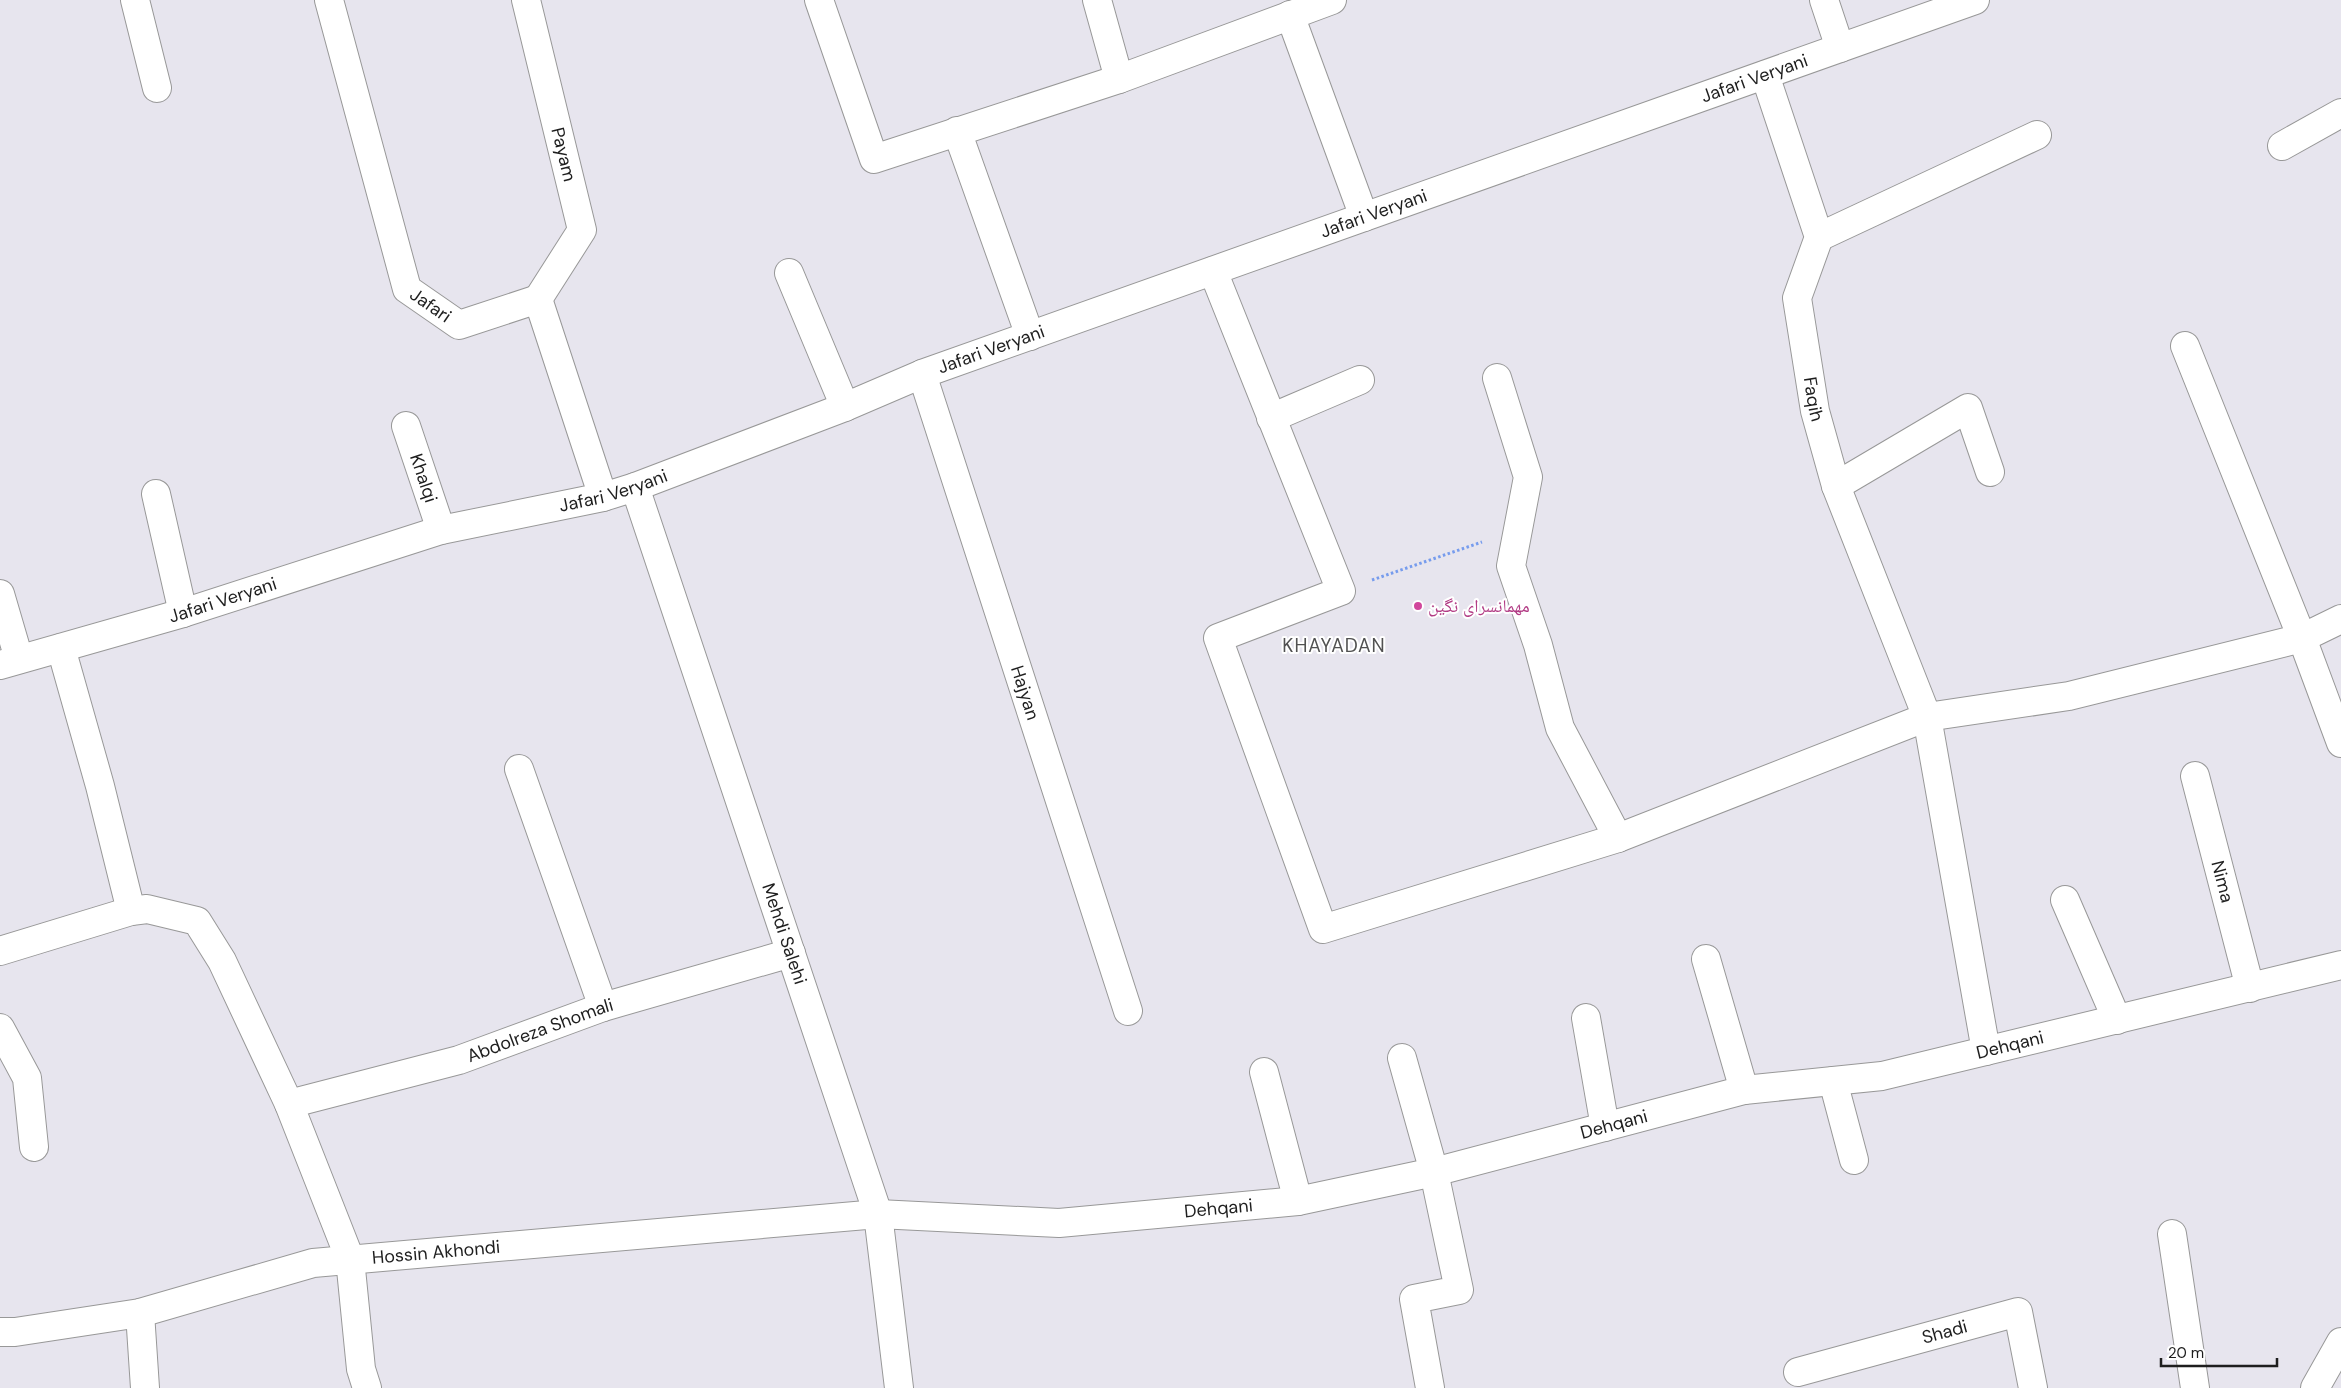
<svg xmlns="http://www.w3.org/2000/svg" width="2341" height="1388" viewBox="0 0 2341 1388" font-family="'DM Sans','Noto Naskh Arabic',sans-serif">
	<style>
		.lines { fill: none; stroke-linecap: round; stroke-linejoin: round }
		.minor-casing { stroke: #989898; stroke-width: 30 }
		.path { stroke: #779ced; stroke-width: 3; stroke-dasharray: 2.5 2.5; stroke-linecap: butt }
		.minor { stroke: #fff; stroke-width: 28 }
		.hotel-dot { fill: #d1479c; stroke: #fff; stroke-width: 2 }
		.labels { text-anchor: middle; stroke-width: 4; stroke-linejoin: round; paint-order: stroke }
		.street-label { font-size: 18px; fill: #1e1e1e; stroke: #fff }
		.hotel-label { font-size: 18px; fill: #b23c85; stroke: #fff; text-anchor: start }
		.neighbourhood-label { font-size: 19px; letter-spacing: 1px; fill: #515151; stroke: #fff }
	</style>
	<rect width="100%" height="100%" fill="#e7e5ee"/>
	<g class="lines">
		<g class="minor-casing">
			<g id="minor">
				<polyline points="135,0 157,88"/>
				<path id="s1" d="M329 0 407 289 459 325 538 299 603 497"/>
				<path id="s2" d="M526 0 582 230 538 299"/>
				<polyline points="819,0 874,159 1119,79 1332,0"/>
				<polyline points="1097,0 1119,79"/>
				<polyline points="1824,0 1840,48"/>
				<polyline points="1290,15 1364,217"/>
				<path id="s3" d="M1765 75 1819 237 1797 298 1815 411 1836 486 1927 717 1986 1051"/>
				<polyline points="957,131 1030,336"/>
				<polyline points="2282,146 2341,113"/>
				<polyline points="1819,237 2037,135"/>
				<polyline points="1213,271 1341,591 1218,638 1323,929 1618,838 1927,717 2069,696 2302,638 2341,619"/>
				<polyline points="789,273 845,407"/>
				<polyline points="2185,346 2302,638 2341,743"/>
				<path id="s4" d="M922 374 1128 1011"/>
				<polyline points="1497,378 1528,477 1511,566 1538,645 1560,728 1618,838"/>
				<polyline points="1271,418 1360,380"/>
				<path id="s5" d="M406 426 441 530"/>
				<polyline points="1836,486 1968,408 1990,472"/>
				<path id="s6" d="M635 487 878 1214 899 1388"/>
				<polyline points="156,494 183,613"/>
				<polyline points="0,594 19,659"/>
				<polyline points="61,648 100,786 131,911"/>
				<path id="s7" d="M0 665 183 613 441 530 603 497 635 487 845 407 922 374 1975 0"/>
				<polyline points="519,769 603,1007"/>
				<path id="s8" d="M2195 776 2250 988"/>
				<polyline points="2065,900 2117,1020"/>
				<polyline points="0,951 131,911 147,909 197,921 222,961 289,1104 350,1259 361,1369 367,1388"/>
				<polyline points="1706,959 1744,1090"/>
				<polyline points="1586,1018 1605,1127"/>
				<polyline points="0,1028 27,1078 34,1147"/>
				<polyline points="1402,1058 1434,1172 1459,1290 1414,1299 1430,1388"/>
				<polyline points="1264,1072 1298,1201"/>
				<polyline points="1833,1081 1854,1160"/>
				<path id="s9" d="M289 1104 459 1060 603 1007 791 953"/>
				<polyline points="2172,1234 2195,1388"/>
				<polyline points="140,1313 145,1388"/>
				<path id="s10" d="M0 1332H15L140 1313 313 1263 878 1214 1059 1223 1298 1201 1434 1172 1744 1090 1882 1076 2341 965"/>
				<path id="s11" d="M1798 1372 2018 1312 2033 1388"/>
				<polyline points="2315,1388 2341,1342"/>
			</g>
		</g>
		<polyline class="path" points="1372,580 1482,542"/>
		<use href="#minor" class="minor"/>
	</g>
	<circle class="hotel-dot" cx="1418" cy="606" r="5"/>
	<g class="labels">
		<g class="street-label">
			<text dy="6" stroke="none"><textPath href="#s7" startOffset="1852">Jafari Veryani</textPath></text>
			<text dy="6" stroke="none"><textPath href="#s2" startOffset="159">Payam</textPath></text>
			<text dy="6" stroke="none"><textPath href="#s7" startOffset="1448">Jafari Veryani</textPath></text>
			<text dy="6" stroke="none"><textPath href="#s1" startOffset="328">Jafari</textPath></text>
			<text dy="6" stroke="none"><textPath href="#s7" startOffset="1042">Jafari Veryani</textPath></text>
			<text dy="6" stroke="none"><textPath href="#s3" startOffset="338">Faqih</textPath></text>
			<text dy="6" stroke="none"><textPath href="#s5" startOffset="55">Khalqi</textPath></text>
			<text dy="6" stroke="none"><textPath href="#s7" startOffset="638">Jafari Veryani</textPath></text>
			<text dy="6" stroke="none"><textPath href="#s7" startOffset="232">Jafari Veryani</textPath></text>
			<text dy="6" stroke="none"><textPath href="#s4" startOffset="335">Hajyan</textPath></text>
			<text dy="6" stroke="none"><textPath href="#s8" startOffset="109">Nima</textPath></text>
			<text dy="6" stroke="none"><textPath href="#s6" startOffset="471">Mehdi Salehi</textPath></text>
			<text dy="6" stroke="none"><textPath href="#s9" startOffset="262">Abdolreza Shomali</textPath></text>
			<text dy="6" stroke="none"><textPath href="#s10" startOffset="2040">Dehqani</textPath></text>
			<text dy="6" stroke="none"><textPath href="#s10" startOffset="1635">Dehqani</textPath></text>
			<text dy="6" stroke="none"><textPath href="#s10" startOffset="1230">Dehqani</textPath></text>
			<text dy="6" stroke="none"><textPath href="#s10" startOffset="445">Hossin Akhondi</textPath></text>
			<text dy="6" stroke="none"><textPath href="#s11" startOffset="152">Shadi</textPath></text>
		</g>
		<g class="hotel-label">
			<text x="1428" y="612">مهمانسرای نگین</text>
		</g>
		<g class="neighbourhood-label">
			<text x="1334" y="652">KHAYADAN</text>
		</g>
	</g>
	<path d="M2161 1358v8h116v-8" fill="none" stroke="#1e1e1e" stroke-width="2.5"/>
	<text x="2168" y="1358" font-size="15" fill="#1e1e1e" stroke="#ffffff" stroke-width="4" paint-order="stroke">20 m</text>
</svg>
